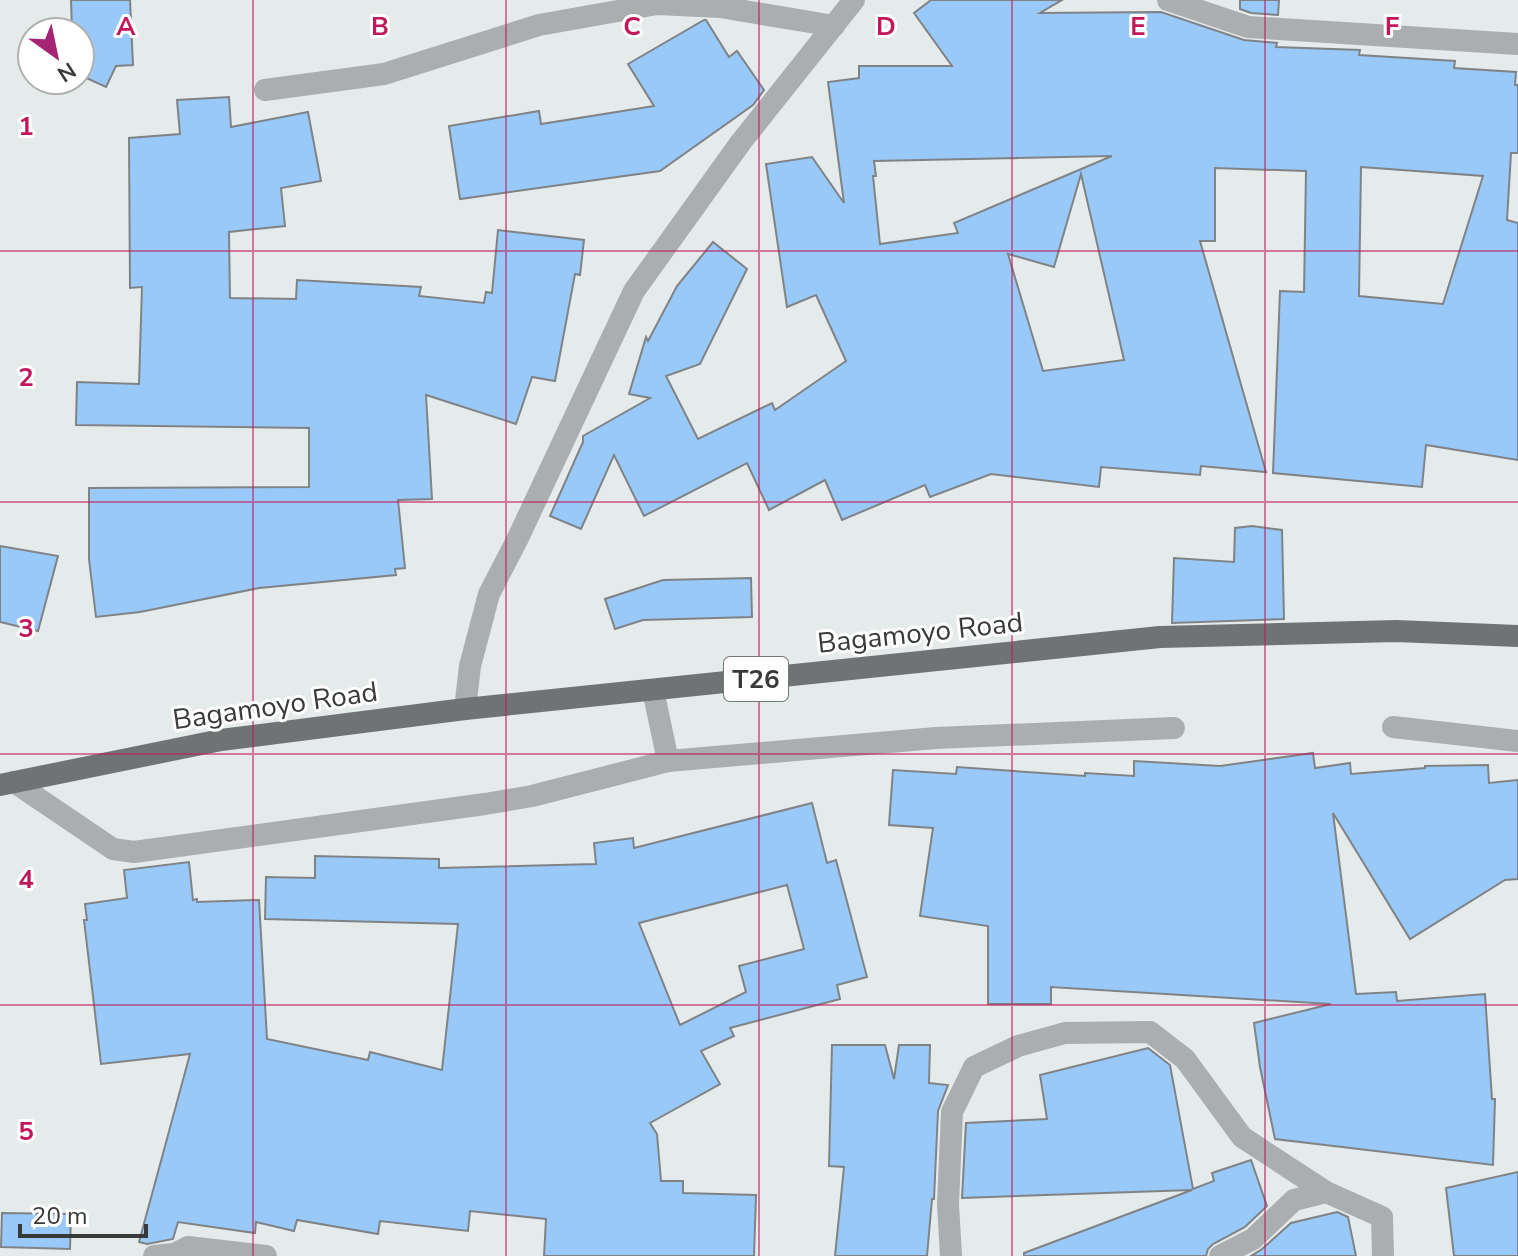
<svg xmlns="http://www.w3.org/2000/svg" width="1518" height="1256" viewBox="0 0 1518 1256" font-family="'Nunito Sans',sans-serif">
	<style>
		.building { fill: #98c9f8; stroke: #808386; stroke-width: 2; fill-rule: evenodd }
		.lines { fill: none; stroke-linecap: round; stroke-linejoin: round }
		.minor { stroke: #abaeae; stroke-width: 22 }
		.tertiary { stroke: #abaeae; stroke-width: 22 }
		.trunk { stroke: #6f7373; stroke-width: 22 }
		.grid { fill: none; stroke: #c2185b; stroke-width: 2; stroke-opacity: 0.55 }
		.labels { text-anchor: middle; stroke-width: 6; stroke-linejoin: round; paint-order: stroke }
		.shield { fill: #fff; stroke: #747575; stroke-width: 2 }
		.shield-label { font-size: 26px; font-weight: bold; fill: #383a3a }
		.street-label { font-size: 28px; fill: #383a3a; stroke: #fff }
		.grid-label { font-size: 26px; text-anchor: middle; font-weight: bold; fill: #c2185b; stroke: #fff; stroke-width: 6; stroke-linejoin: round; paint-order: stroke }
	</style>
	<rect width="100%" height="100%" fill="#e5eaeb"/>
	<g class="building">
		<polygon points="71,0 130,0 133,65 116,66 106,87 80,75 80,32 72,32"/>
		<path d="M931 0H1062L1040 13 1161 12 1244 40 1277 43 1276 47 1360 50 1359 55 1455 61 1454 68 1516 72 1515 85H1518V153H1511L1507 220 1518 223V460L1426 445 1422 487 1273 473 1280 291 1304 292 1306 171 1215 168V241H1200L1266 472 1201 466 1200 475 1101 467 1099 487 991 474 930 497 925 485 842 520 825 480 769 510 747 463 644 516 614 455 581 529 550 516 583 442V436L650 398 629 394 646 337 648 341 677 286 713 242 747 269 700 364 666 376 698 439 772 403 775 410 846 361 816 295 787 307 766 164 812 157 844 203 828 82 859 78V66H952L914 13ZM1112 156 954 223 958 233 880 244 873 176H876L874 161ZM1361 167 1483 176 1443 304 1359 296ZM1081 174 1124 360 1043 371 1008 254 1054 267Z"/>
		<polygon points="1240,0 1279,0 1278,15 1251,13 1240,9"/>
		<polygon points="704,20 706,20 729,57 737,51 764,90 753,105 660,171 460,199 449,126 539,111 541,124 654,106 628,64"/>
		<polygon points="229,97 231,127 308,112 321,181 281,188 285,226 229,232 230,298 296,299 297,280 421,287 419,296 484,303 486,292 492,293 498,230 584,240 580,275 575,274 555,381 532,377 516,424 426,395 432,499 398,500 405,568 395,569 396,575 259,588 140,612 96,617 89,559 89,488 309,487 309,428 76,425 77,382 139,384 142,287 130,288 129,138 180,134 177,100"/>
		<polygon points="1252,526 1282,530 1284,619 1172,623 1174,558 1234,562 1235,528"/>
		<polygon points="0,546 58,556 38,631 0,622"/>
		<polygon points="751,578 752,617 643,620 615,629 605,599 663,580"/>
		<polygon points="1313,753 1315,768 1350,763 1351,774 1425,768 1425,766 1488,765 1489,783 1518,780 1518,879 1505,880 1410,939 1333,813 1356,994 1396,992 1397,1001 1485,994 1492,1099 1495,1099 1493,1165 1275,1139 1260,1067 1254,1023 1331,1004 1051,987 1051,1004 988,1004 988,926 920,916 933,828 889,825 893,770 956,774 957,767 1085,776 1085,773 1134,776 1134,761 1220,766"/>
		<path d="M812 803 827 863 836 860 867 977 837 985 840 999 730 1028 734 1036 701 1051 720 1084 650 1123 657 1134 661 1181H683V1193L756 1195 754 1256H544L546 1219 470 1211 468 1231 380 1221 378 1234 297 1220 294 1231 256 1222 255 1233 178 1222 173 1239 147 1244 139 1242 190 1054 101 1064 84 920H87L85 904 127 898 124 870 189 862 193 900 197 899V902L259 900 267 1039 368 1060 370 1052 442 1070 458 924 265 919 266 877 315 878V856L439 859V868L596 864 594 843 633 838 634 848ZM787 885 804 949 739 966 746 992 680 1025 639 923Z"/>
		<polygon points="832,1045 885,1045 894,1079 899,1045 930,1045 929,1083 948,1085 938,1111 934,1199 932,1199 927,1256 835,1256 844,1167 829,1166"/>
		<polygon points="1148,1048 1170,1065 1193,1189 1214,1181 1212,1173 1251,1160 1267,1206 1245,1227 1213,1244 1208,1249 1206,1256 1024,1256 1024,1253 1192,1190 962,1198 966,1123 1047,1119 1040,1075"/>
		<polygon points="1518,1172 1518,1256 1454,1256 1446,1188"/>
		<polygon points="1337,1212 1348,1217 1356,1256 1251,1256 1262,1249 1291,1223"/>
		<polygon points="2,1213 71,1214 70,1249 1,1247"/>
	</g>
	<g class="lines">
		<g class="minor">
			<polyline points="1168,0 1248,27 1518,44"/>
			<polyline points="265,90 384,74 539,25 657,4 720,7 834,26"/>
			<polyline points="653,690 668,761"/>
			<polyline points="1393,727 1518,741"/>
			<polyline points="14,782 113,849 134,852 485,804 532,796 668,761 936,738 1174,728"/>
			<polyline points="154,1256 174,1254 188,1247 266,1256"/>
			<polyline points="951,1256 948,1204 952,1112 974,1067 1018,1046 1065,1033 1150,1032 1185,1059 1242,1137 1326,1192 1382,1217 1383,1256"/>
			<polyline points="1220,1256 1253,1239 1294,1200 1326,1192"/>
		</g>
		<polyline class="tertiary" points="465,709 470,666 489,594 517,540 634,291 741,142 854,0"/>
		<polyline class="trunk" points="0,785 221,740 465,709 1160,637 1396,631 1518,636"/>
	</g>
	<path class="grid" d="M253 0V1256M506 0V1256M759 0V1256M1012 0V1256M1265 0V1256M0 251H1518M0 502H1518M0 754H1518M0 1005H1518"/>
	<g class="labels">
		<rect class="shield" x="724" y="657" width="64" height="44" rx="6"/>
		<g class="shield-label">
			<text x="756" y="688">T26</text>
		</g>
		<g class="street-label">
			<text transform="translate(920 632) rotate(-6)" y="10">Bagamoyo Road</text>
			<text transform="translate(275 705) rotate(-8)" y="10">Bagamoyo Road</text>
		</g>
	</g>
	<g class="grid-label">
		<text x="126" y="35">A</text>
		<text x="380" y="35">B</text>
		<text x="632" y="35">C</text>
		<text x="886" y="35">D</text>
		<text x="1138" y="35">E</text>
		<text x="1392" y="35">F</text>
		<text x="26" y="135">1</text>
		<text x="26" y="386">2</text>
		<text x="26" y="637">3</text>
		<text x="26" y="888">4</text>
		<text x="26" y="1140">5</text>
	</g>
	<g transform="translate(56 56) rotate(147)"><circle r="38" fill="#ffffff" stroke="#afb0b0" stroke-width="2"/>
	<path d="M0-6L14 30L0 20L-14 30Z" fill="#a52474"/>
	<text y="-12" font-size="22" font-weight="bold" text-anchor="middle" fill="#383a3a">N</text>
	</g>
	<path d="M20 1224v12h126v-12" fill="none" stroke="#383a3a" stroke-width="4"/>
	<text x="32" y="1224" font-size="24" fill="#383a3a" stroke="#ffffff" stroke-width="6" paint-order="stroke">20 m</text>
</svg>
